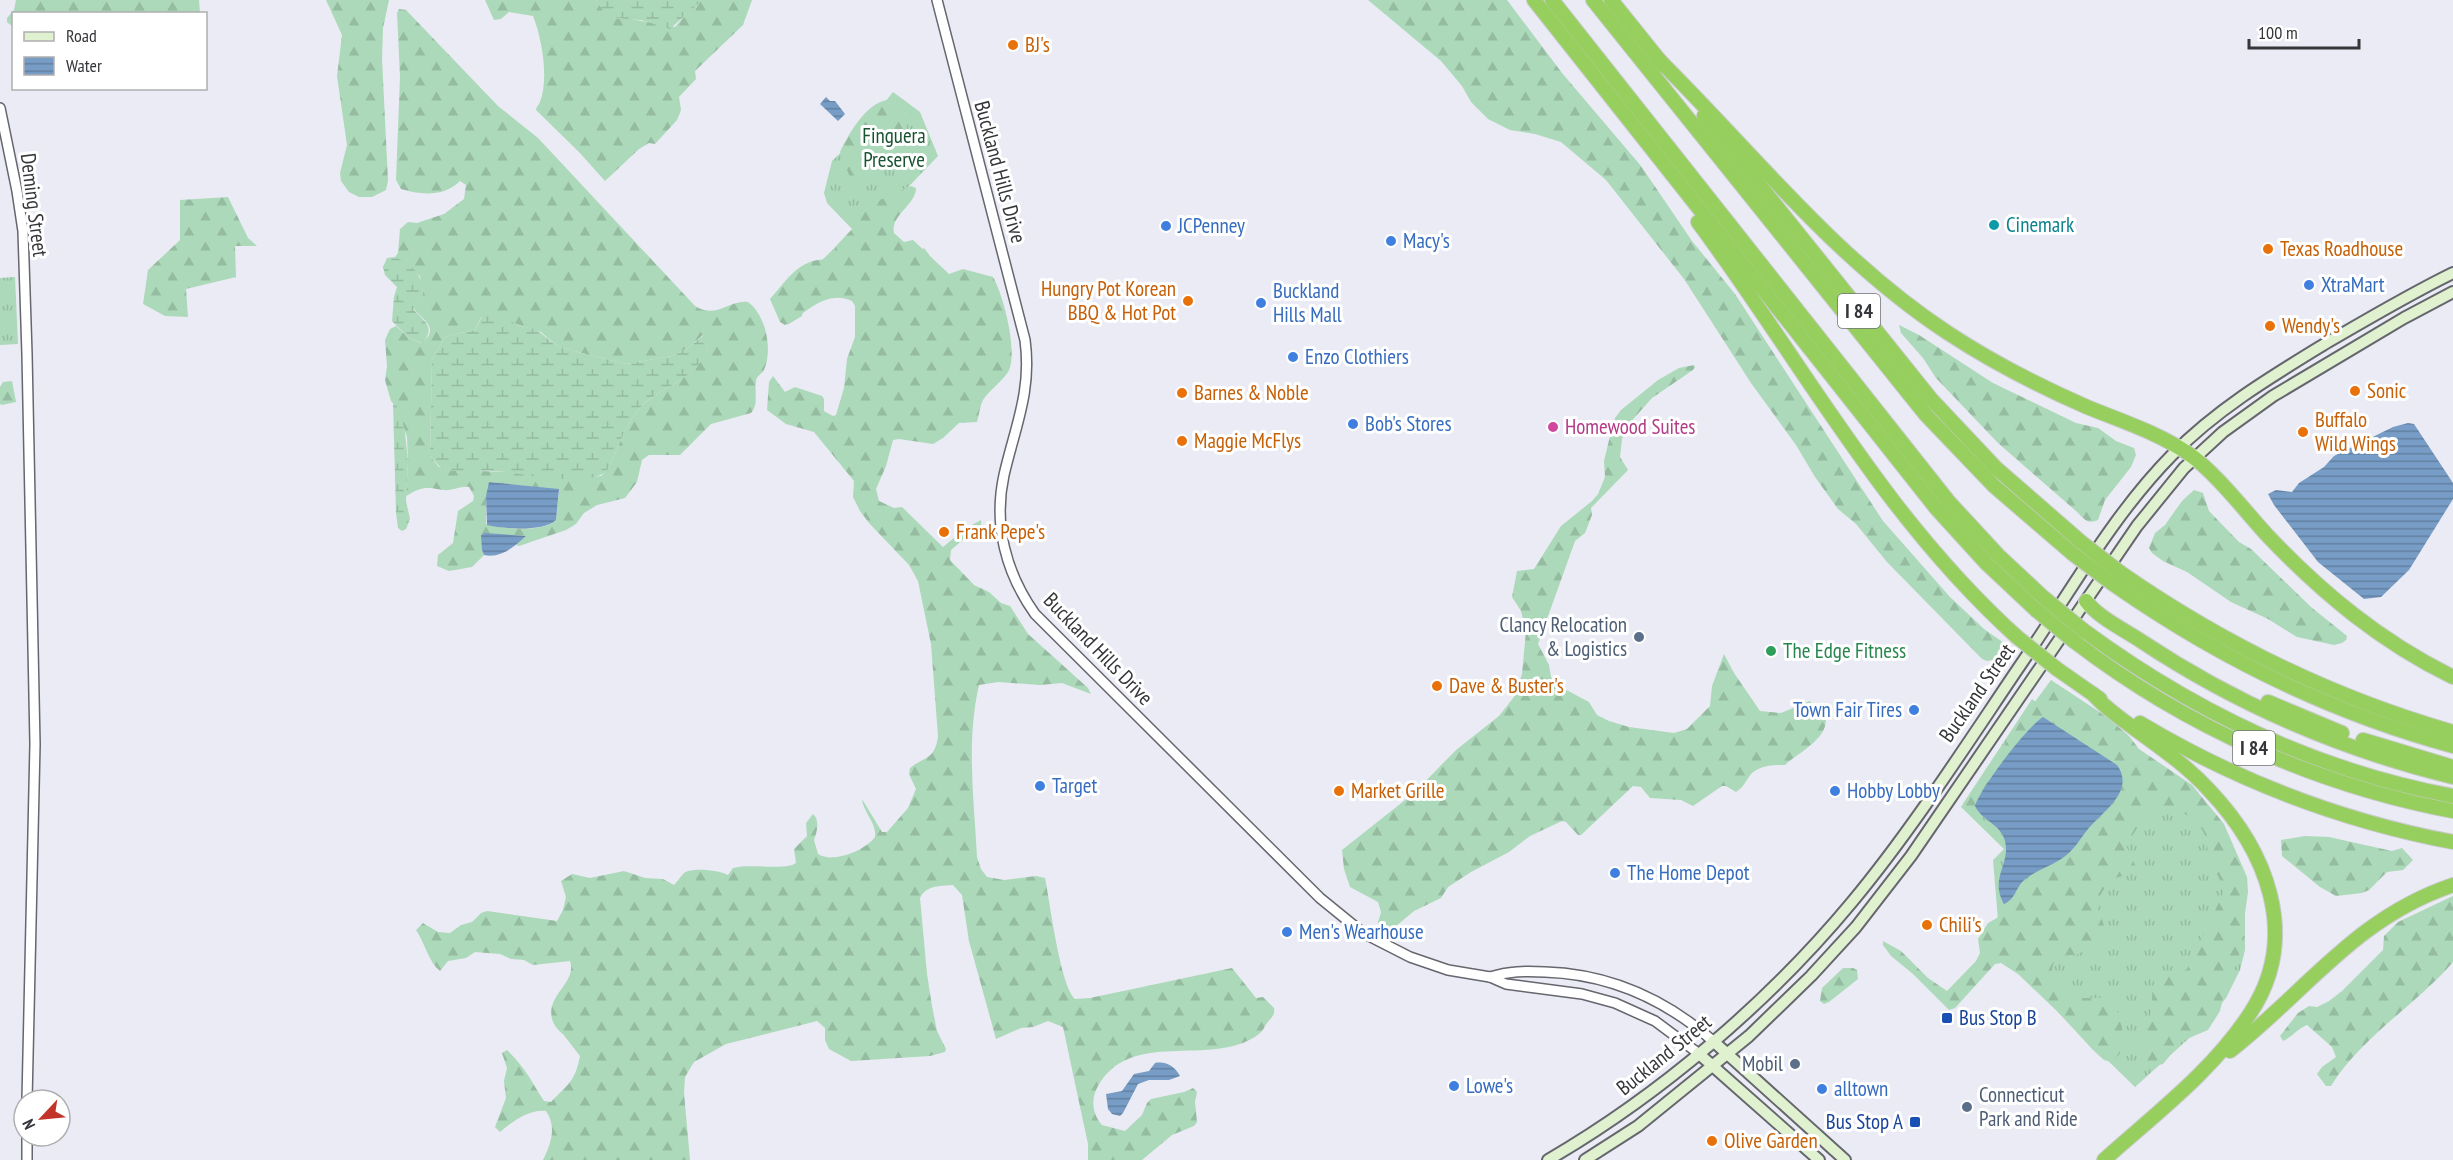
<svg xmlns="http://www.w3.org/2000/svg" width="2453" height="1160" viewBox="0 0 2453 1160" font-family="'PT Sans Narrow',sans-serif">
	<style>
		.grass { fill: url(#grass-tufts) }
		.forest { fill: url(#forest-firs); fill-rule: evenodd }
		.wetland { fill: url(#wetland-marsh) }
		.water { fill: url(#water-rules) }
		.lines { fill: none; stroke-linecap: round; stroke-linejoin: round }
		.tertiary-casing { stroke: #65666e; stroke-width: 12 }
		.secondary-casing { stroke: #65666e; stroke-width: 14 }
		.motorway-casing { stroke: #cacbcc; stroke-width: 16 }
		.tertiary { stroke: #fff; stroke-width: 9 }
		.secondary { stroke: #e0f1cf; stroke-width: 10 }
		.motorway { stroke: #96cf5e; stroke-width: 14 }
		.motorway-bridge-casing { stroke: #cacbcc; stroke-width: 16; stroke-linecap: butt }
		.motorway-bridge { stroke: #96cf5e; stroke-width: 14 }
		.food-dot { fill: #e8710a; stroke: #fff; stroke-width: 2 }
		.culture-dot { fill: #0f9aa8; stroke: #fff; stroke-width: 2 }
		.shop-dot { fill: #3f7fe0; stroke: #fff; stroke-width: 2 }
		.hotel-dot { fill: #d1479c; stroke: #fff; stroke-width: 2 }
		.service-dot { fill: #5c6f8a; stroke: #fff; stroke-width: 2 }
		.leisure-dot { fill: #2e9e5b; stroke: #fff; stroke-width: 2 }
		.transit-dot { fill: #1a4fb4; stroke: #fff; stroke-width: 2 }
		.labels { text-anchor: middle; stroke-width: 6; stroke-linejoin: round; paint-order: stroke }
		.shield { fill: #fff; stroke: #727274; stroke-width: 1.5 }
		.shield-label { font-size: 20px; font-weight: bold; fill: #353639 }
		.food-label { font-size: 21px; fill: #c56008; stroke: #fff; text-anchor: start }
		.park-label { font-size: 21px; fill: #195331; stroke: #fff }
		.street-label { font-size: 21px; fill: #353639; stroke: #fff }
		.culture-label { font-size: 21px; fill: #0d838f; stroke: #fff; text-anchor: start }
		.shop-label { font-size: 21px; fill: #366cbe; stroke: #fff; text-anchor: start }
		.hotel-label { font-size: 21px; fill: #b23c85; stroke: #fff; text-anchor: start }
		.service-label { font-size: 21px; fill: #4e5e75; stroke: #fff; text-anchor: end }
		.leisure-label { font-size: 21px; fill: #27864d; stroke: #fff; text-anchor: start }
		.transit-label { font-size: 21px; fill: #164399; stroke: #fff; text-anchor: start }
	</style>
	<defs>
		<pattern id="grass-tufts" width="24" height="20" patternUnits="userSpaceOnUse" patternTransform="scale(1.5)"><rect width="24" height="20" fill="#acd9b9"/><path d="M3 7l-1-3M5 7V3M7 7l1-3M15 17l-1-3M17 17v-4M19 17l1-3" fill="none" stroke="#95bba0"/></pattern>
		<pattern id="forest-firs" width="22" height="20" patternUnits="userSpaceOnUse" patternTransform="scale(1.5)"><rect width="22" height="20" fill="#acd9b9"/><path d="M5 1l3.5 6h-7zM16 11l3.5 6h-7z" fill="#95bba0"/></pattern>
		<pattern id="wetland-marsh" width="20" height="14" patternUnits="userSpaceOnUse" patternTransform="scale(1.5)"><rect width="20" height="14" fill="#acd9b9"/><path d="M1 5h8M5 5V1M11 12h8M15 12V8" fill="none" stroke="#95bba0"/></pattern>
		<pattern id="water-rules" width="6" height="5" patternUnits="userSpaceOnUse" patternTransform="scale(1.5)"><rect width="6" height="5" fill="#779cc5"/><path d="M0 2.5h6" fill="none" stroke="#6280a1"/></pattern>
	</defs>
	<rect width="100%" height="100%" fill="#eaebf4"/>
	<g class="grass">
		<polygon points="893,92 920,112 938,156 871,226 909,263 924,248 939,268 874,299 824,281 803,307 802,316 787,325 773,299 812,261 817,265 853,230 827,203 824,193 832,161 857,137"/>
		<polygon points="15,277 18,344 0,345 0,278"/>
		<polygon points="2032,699 2197,818 2245,908 2245,950 2240,970 2226,998 2206,1023 2135,1087 1988,944 1999,932 1993,860 2004,849 1961,807"/>
	</g>
	<g class="forest">
		<polygon points="16,0 199,0 200,13 14,14 13,27 7,22 7,18 14,10"/>
		<polygon points="326,0 389,0 383,28 382,59 388,181 386,190 372,197 359,197 349,192 341,181 340,173 347,145 337,76 342,35"/>
		<path d="M485 0H596L601 7 618 19H631L675 27 692 7 702 0H752L743 25 695 71 696 79 679 97 681 110 677 120 655 144 649 143 639 149 605 181 579 152 536 110C536 107 539 105 540 102 549 79 542 38 533 16L509 12 501 19 494 20Z"/>
		<polygon points="1368,0 1507,0 1562,73 1641,166 1692,241 1735,294 1883,521 1950,597 1984,629 2004,643 2003,652 1997,659 1987,661 1982,659 1887,562 1856,524 1838,509 1815,477 1796,445 1751,383 1684,279 1606,180 1561,142 1535,134 1510,130 1488,119 1471,102 1462,86 1441,61"/>
		<path d="M399 9 406 10 498 106 538 138 695 306C717 320 729 299 748 302 766 315 773 350 764 370 761 375 757 375 756 381 754 392 759 404 751 413L711 424 680 455H649L642 460 637 482 625 498 597 505 584 513 576 524 566 530 519 546 516 545 526 536 482 534V550L484 555 472 567 449 571 437 566 438 555 453 543 458 511 473 501 474 496 469 487C460 486 452 491 444 490 425 487 423 486 406 496L408 462 407 437 397 407 391 401 385 380 387 366 385 340 390 329 396 326 409 338 421 343C441 329 423 320 413 308L423 294 420 276 395 257 398 253 400 229 408 222 417 223 444 214 464 199 466 185 460 181C444 197 421 195 401 189L396 180 400 77 397 13ZM495 313 510 322 541 332 558 347 626 364 672 356 688 348 703 335 708 348C695 382 657 387 638 410 625 426 617 450 608 469L601 476 570 479 514 472 447 470 439 467 430 456 432 360 443 340 450 335 475 330 481 317ZM490 482 559 490 556 520C542 533 503 529 486 524V497Z"/>
		<path d="M887 100 907 104 912 110 906 129 895 150 893 164 868 175 853 178 849 175 840 152C848 135 866 103 887 100Z"/>
		<path d="M911 186 916 188C916 205 890 215 894 233L904 242 913 240 949 274 963 269 993 277C1003 294 1019 354 1008 372 1002 381 989 391 983 400 980 405 979 416 977 422L959 423 943 438 933 444 899 439 893 440 886 466 876 489 879 501 894 508 902 507 943 547 966 528 981 520 982 540 974 541 970 537H966L951 550 950 560 974 585 989 592 1001 603 1010 606 1028 634 1088 688 1091 694 1062 683 1040 685 998 682 979 685C966 742 974 799 977 857L981 869 987 877 1004 880 1036 876 1045 878C1050 902 1060 985 1075 999L1090 998 1232 968 1256 998 1263 997 1274 1008C1275 1015 1272 1017 1267 1023 1264 1027 1263 1031 1259 1034 1211 1070 1128 1025 1096 1090 1091 1102 1093 1115 1102 1125L1125 1131 1142 1115 1147 1103 1151 1099 1184 1092 1193 1088 1197 1092 1195 1102 1197 1122 1194 1126 1172 1135 1142 1160H1088V1144L1063 1027 1048 1021 1033 1027 1021 1028 996 1039 969 941 962 895 953 885C940 886 926 885 920 898L927 974 932 1006 937 1031 946 1049 945 1052 930 1056 851 1061 829 1049 825 1040V1028L817 1021 726 1044 694 1062 685 1077 684 1093 690 1160H543C551 1144 557 1127 546 1111 529 1109 512 1122 500 1132L495 1127 506 1098 504 1081 507 1068 502 1053 507 1050C526 1069 530 1079 544 1101L551 1102C568 1084 575 1082 580 1056 575 1050 571 1044 566 1038 563 1033 557 1030 554 1024 541 997 578 984 570 961L533 965 524 960 511 959 500 954 475 952 466 958 448 961 440 971C428 961 425 943 416 930L423 923 438 932 450 933 461 925 472 922 481 913 487 911 557 921 563 910 566 897 561 881 572 874 590 878 624 871 645 878 663 879 674 885C678 881 680 877 684 873 691 867 720 870 728 875L733 868C752 863 785 871 796 863L794 849 807 836 806 823 813 814C820 820 817 832 814 840L818 854C833 864 866 850 875 837 877 823 863 812 862 799L882 832H887L908 808 916 789 909 774 910 768C925 756 935 760 938 736L931 644 918 581 909 565 869 523 860 511 853 497 854 481 814 432 786 424 767 410 769 382 773 376 785 392 795 387 822 396 824 399V411L833 416 836 415 844 388 847 359 855 337V306L852 301C826 289 806 313 785 325L780 322 770 299C783 285 793 267 813 261 819 259 826 260 832 258L837 245 855 226 861 211 866 206Z"/>
		<polygon points="228,197 248,238 257,246 235,246 236,277 186,289 188,317 165,316 143,304 148,270 180,240 180,200"/>
		<path d="M1899 325 1919 335 1993 383 2076 423 2098 428 2116 441 2134 448 2136 455 2131 467 2105 500 2098 520C2086 525 2084 518 2076 511L1998 443 1936 378 1923 358 1901 333Z"/>
		<path d="M1694 365 1695 367 1693 370 1652 398 1628 425 1622 439 1620 457 1628 470 1591 508 1592 515 1585 533 1575 541 1538 644 1549 665 1551 677 1555 684 1589 702 1597 715 1609 721 1629 727 1674 733 1687 729 1710 706 1712 686 1724 654 1734 673 1760 711 1781 713 1810 701 1817 711 1824 713C1834 736 1799 752 1785 765 1775 765 1761 765 1752 773 1746 780 1744 787 1736 792L1726 786H1722L1693 806 1681 800 1650 798 1641 787 1633 786 1581 835H1578L1566 822 1562 821 1530 836 1509 852 1471 872 1448 887 1441 898 1414 911 1395 927 1387 928 1378 923 1381 912 1378 902 1350 887 1344 869 1342 850 1414 793 1456 750 1499 716 1514 697 1522 674 1526 631 1521 611 1512 597 1517 571 1534 569 1561 526 1592 501 1598 494 1605 477 1604 461 1611 432 1615 418 1621 410 1658 380 1679 368Z"/>
		<polygon points="12,381 16,402 2,405 0,404 0,387 3,382"/>
		<polygon points="2194,490 2203,493 2209,511 2239,542 2251,549 2311,607 2347,636 2346,640 2342,643 2334,645 2297,637 2268,619 2231,602 2187,572 2163,561 2152,553 2149,548 2155,533 2165,525 2182,501"/>
		<path d="M2051 680 2107 717 2129 736 2139 749 2192 785 2224 824 2247 877 2248 892 2239 957 2224 993 2220 1011 2208 1030 2182 1041 2163 1064 2150 1067C2136 1050 2148 1029 2151 1011 2152 1001 2152 991 2154 982 2161 975 2174 978 2187 969L2223 894C2224 881 2214 872 2210 860 2207 851 2208 842 2204 833 2198 819 2168 800 2154 808 2149 811 2130 838 2126 845L2136 867 2128 874 2109 880 2096 903 2105 928 2104 940 2078 954 2058 957 2053 964 2051 976 2053 983 2064 987 2080 998H2101L2120 1014 2124 1044 2123 1050 2112 1062 2104 1060 2093 1050 2057 1011 2018 974 2001 963 1995 964 1955 1008 1949 1010 1913 974 1891 956 1883 945V941L1901 951 1928 978 1947 991 1976 961 1980 953 1978 939 1988 923 1997 918 2022 882 2066 856 2088 829 2113 805 2121 788 2122 774 2117 766 2043 717 2027 732 1979 796C1975 805 1977 810 1984 817H1974L1963 804 1988 766 1998 756 2017 726Z"/>
		<polygon points="2305,836 2329,837 2392,851 2402,848 2413,860 2403,870 2387,872 2369,890 2362,893 2336,896 2320,887 2282,856 2281,840"/>
		<path d="M2453 896V962C2416 1005 2360 1038 2331 1086H2326L2317 1074 2322 1067 2336 1057 2332 1047 2307 1025C2297 1029 2292 1037 2283 1041L2280 1036 2298 1013 2309 1006 2317 1007 2329 1001 2342 991 2383 950 2384 936 2398 922Z"/>
		<polygon points="1843,968 1853,968 1857,970 1858,979 1829,1002 1824,1004 1820,1001 1822,988"/>
	</g>
	<g class="wetland">
		<polygon points="596,0 702,0 670,29 641,20 610,18 605,14"/>
		<path d="M395 257C412 266 423 273 423 294L413 309C424 321 437 328 422 343L409 338 392 321 394 297 397 287 385 275 383 267 387 258Z"/>
		<path d="M487 311 495 313 518 325 537 330 558 347 626 364 672 356 688 348 704 335 708 348C697 381 657 387 638 410 625 426 617 450 608 469 594 490 518 472 494 471 477 470 458 473 442 469L430 456 432 360 443 340 450 335 475 330 483 314Z"/>
		<polygon points="393,402 399,409 405,432 408,462 406,501 410,519 406,529 402,531 398,528 396,513"/>
	</g>
	<g class="water">
		<polygon points="826,97 830,101 835,101 845,114 838,121 820,104"/>
		<polygon points="2408,423 2414,424 2453,483 2453,499 2409,570 2381,597 2364,599 2318,562 2274,505 2268,494 2276,490 2292,492 2299,483 2324,467 2334,456 2393,427"/>
		<path d="M489 482 559 489 556 520C543 532 504 529 487 525L486 496Z"/>
		<path d="M485 533 526 536C515 546 501 559 484 555L482 550 481 535Z"/>
		<path d="M2043 717 2117 765C2136 791 2102 812 2088 829 2080 839 2074 850 2064 857 2052 866 2036 870 2024 880 2016 887 2015 900 2004 904 1989 878 2011 864 2005 841 2001 824 1982 821 1975 806 1981 787 2027 727 2043 717Z"/>
		<path d="M1155 1063C1167 1061 1175 1067 1180 1076L1169 1080H1149L1138 1084 1123 1113 1120 1116 1112 1114 1108 1109 1106 1094 1122 1091 1134 1074 1149 1071Z"/>
	</g>
	<g class="lines">
		<g class="tertiary-casing">
			<g id="tertiary">
				<path d="M937 0 1025 340C1032 391 1015 427 1004 475 993 525 1006 573 1035 614L1320 898 1363 933 1410 957 1448 970 1490 977 1506 984 1582 994 1615 1003 1655 1021 1698 1053"/>
				<polyline points="0,108 17,191 23,231 27,354 35,744 27,1100"/>
				<path d="M1490 977C1509 971 1525 971 1545 972 1609 974 1665 999 1713 1041"/>
				<polyline points="27,1136 27,1160"/>
			</g>
		</g>
		<g class="secondary-casing">
			<g id="secondary">
				<polyline points="1713,1041 1845,1160"/>
				<polyline points="1698,1053 1819,1160"/>
				<path d="M1548 1160C1660 1095 1769 1002 1852 902 1911 831 1965 747 2017 670 2067 598 2110 518 2172 455 2216 410 2269 378 2323 345 2366 320 2408 295 2453 273"/>
				<polyline points="1585,1160 1638,1126 1749,1036 1811,976 1856,927 1911,856 2137,526 2184,468 2223,432 2273,396 2404,318 2453,292"/>
			</g>
		</g>
		<g class="motorway-casing">
			<g id="motorway">
				<polyline points="1534,0 1936,508 1987,564 2036,610"/>
				<polyline points="1552,0 1949,502 1998,555 2044,598"/>
				<polyline points="1593,0 1926,415 1994,486 2073,554"/>
				<polyline points="1611,0 1664,66"/>
				<path d="M1659 60C1753 153 1835 259 1948 333 1992 362 2039 386 2087 407 2121 421 2159 433 2189 454 2215 472 2245 511 2267 535 2322 593 2381 642 2453 677"/>
				<polyline points="1704,116 1931,399 1996,468 2081,542"/>
				<path d="M1698 222C1804 365 1883 516 2017 637"/>
				<path d="M2121 573C2222 643 2334 698 2453 732"/>
				<path d="M2113 584C2216 656 2331 713 2453 746"/>
				<path d="M2086 601C2099 618 2123 629 2141 641 2236 704 2342 750 2453 777"/>
				<path d="M2083 630C2193 711 2317 771 2453 796"/>
				<path d="M2075 642C2186 727 2316 785 2453 811"/>
				<polyline points="2057,669 2100,699"/>
				<path d="M2093 694C2105 708 2120 718 2135 729 2161 748 2187 766 2209 790 2266 850 2301 935 2251 1012 2214 1070 2155 1114 2104 1160"/>
				<polyline points="2268,702 2342,733"/>
				<path d="M2140 723C2237 781 2342 821 2453 842"/>
				<polyline points="2363,740 2453,767"/>
				<path d="M2230 1051C2307 991 2355 918 2453 885"/>
			</g>
		</g>
		<use href="#tertiary" class="tertiary"/>
		<use href="#secondary" class="secondary"/>
		<use href="#motorway" class="motorway"/>
		<g class="motorway-bridge-casing">
			<g id="motorway-bridge">
				<polyline points="2081,542 2121,573"/>
				<polyline points="2073,554 2113,584"/>
				<polyline points="2044,598 2083,630"/>
				<polyline points="2036,610 2075,642"/>
				<polyline points="2017,637 2057,669"/>
			</g>
		</g>
		<use href="#motorway-bridge" class="motorway-bridge"/>
	</g>
	<g class="food-dot">
		<circle cx="1013" cy="45" r="6"/>
		<circle cx="2268" cy="249" r="6"/>
		<circle cx="1188" cy="301" r="6"/>
		<circle cx="2270" cy="326" r="6"/>
		<circle cx="2355" cy="391" r="6"/>
		<circle cx="1182" cy="393" r="6"/>
		<circle cx="2303" cy="432" r="6"/>
		<circle cx="1182" cy="441" r="6"/>
		<circle cx="944" cy="532" r="6"/>
		<circle cx="1437" cy="686" r="6"/>
		<circle cx="1339" cy="791" r="6"/>
		<circle cx="1927" cy="925" r="6"/>
		<circle cx="1712" cy="1141" r="6"/>
	</g>
	<circle class="culture-dot" cx="1994" cy="225" r="6"/>
	<g class="shop-dot">
		<circle cx="1166" cy="226" r="6"/>
		<circle cx="1391" cy="241" r="6"/>
		<circle cx="2309" cy="285" r="6"/>
		<circle cx="1261" cy="303" r="6"/>
		<circle cx="1293" cy="357" r="6"/>
		<circle cx="1353" cy="424" r="6"/>
		<circle cx="1914" cy="710" r="6"/>
		<circle cx="1040" cy="786" r="6"/>
		<circle cx="1835" cy="791" r="6"/>
		<circle cx="1615" cy="873" r="6"/>
		<circle cx="1287" cy="932" r="6"/>
		<circle cx="1454" cy="1086" r="6"/>
		<circle cx="1822" cy="1089" r="6"/>
	</g>
	<circle class="hotel-dot" cx="1553" cy="427" r="6"/>
	<g class="service-dot">
		<circle cx="1639" cy="637" r="6"/>
		<circle cx="1795" cy="1064" r="6"/>
		<circle cx="1967" cy="1107" r="6"/>
	</g>
	<circle class="leisure-dot" cx="1771" cy="651" r="6"/>
	<g class="transit-dot">
		<rect x="1941" y="1012" width="12" height="12" rx="3"/>
		<rect x="1909" y="1116" width="12" height="12" rx="3"/>
	</g>
	<g class="labels">
		<g class="shield">
			<rect x="1838" y="294" width="42" height="34" rx="4.5"/>
			<rect x="2233" y="731" width="42" height="34" rx="4.5"/>
		</g>
		<g class="shield-label">
			<text x="1859" y="318">I 84</text>
			<text x="2254" y="755">I 84</text>
		</g>
		<g class="food-label">
			<text x="1025" y="52">BJ's</text>
			<text x="2280" y="256">Texas Roadhouse</text>
			<text x="1176" y="296" text-anchor="end">Hungry Pot Korean<tspan x="1176" dy="24">BBQ &amp; Hot Pot</tspan></text>
			<text x="2282" y="333">Wendy's</text>
			<text x="2367" y="398">Sonic</text>
			<text x="1194" y="400">Barnes &amp; Noble</text>
			<text x="2315" y="427">Buffalo<tspan x="2315" dy="24">Wild Wings</tspan></text>
			<text x="1194" y="448">Maggie McFlys</text>
			<text x="956" y="539">Frank Pepe's</text>
			<text x="1449" y="693">Dave &amp; Buster's</text>
			<text x="1351" y="798">Market Grille</text>
			<text x="1939" y="932">Chili's</text>
			<text x="1724" y="1148">Olive Garden</text>
		</g>
		<g class="park-label">
			<text x="894" y="143">Finguera<tspan x="894" dy="24">Preserve</tspan></text>
		</g>
		<g class="street-label">
			<text transform="translate(1000 172) rotate(75)" y="7">Buckland Hills Drive</text>
			<text transform="translate(34 205) rotate(83)" y="7">Deming Street</text>
			<text transform="translate(1098 649) rotate(46)" y="7">Buckland Hills Drive</text>
			<text transform="translate(1977 693) rotate(-55)" y="7">Buckland Street</text>
			<text transform="translate(1664 1055) rotate(-39)" y="7">Buckland Street</text>
		</g>
		<g class="culture-label">
			<text x="2006" y="232">Cinemark</text>
		</g>
		<g class="shop-label">
			<text x="1178" y="233">JCPenney</text>
			<text x="1403" y="248">Macy's</text>
			<text x="2321" y="292">XtraMart</text>
			<text x="1273" y="298">Buckland<tspan x="1273" dy="24">Hills Mall</tspan></text>
			<text x="1305" y="364">Enzo Clothiers</text>
			<text x="1365" y="431">Bob's Stores</text>
			<text x="1902" y="717" text-anchor="end">Town Fair Tires</text>
			<text x="1052" y="793">Target</text>
			<text x="1847" y="798">Hobby Lobby</text>
			<text x="1627" y="880">The Home Depot</text>
			<text x="1299" y="939">Men's Wearhouse</text>
			<text x="1466" y="1093">Lowe's</text>
			<text x="1834" y="1096">alltown</text>
		</g>
		<g class="hotel-label">
			<text x="1565" y="434">Homewood Suites</text>
		</g>
		<g class="service-label">
			<text x="1627" y="632">Clancy Relocation<tspan x="1627" dy="24">&amp; Logistics</tspan></text>
			<text x="1783" y="1071">Mobil</text>
			<text x="1979" y="1102" text-anchor="start">Connecticut<tspan x="1979" dy="24">Park and Ride</tspan></text>
		</g>
		<g class="leisure-label">
			<text x="1783" y="658">The Edge Fitness</text>
		</g>
		<g class="transit-label">
			<text x="1959" y="1025">Bus Stop B</text>
			<text x="1903" y="1129" text-anchor="end">Bus Stop A</text>
		</g>
	</g>
	<rect x="12" y="12" width="195" height="78" fill="#ffffff" stroke="#aeafb0" stroke-width="1.5"/>
	<rect x="24" y="32" width="30" height="9" fill="#e0f1cf" stroke="#aeafb0" stroke-width="1.5"/>
	<text x="66" y="42" font-size="18" fill="#353639">Road</text>
	<rect x="24" y="57" width="30" height="18" fill="url(#water-rules)" stroke="#aeafb0" stroke-width="1.5"/>
	<text x="66" y="72" font-size="18" fill="#353639">Water</text>
	<g transform="translate(42 1118) rotate(244)"><circle r="28" fill="#ffffff" stroke="#aeafb0" stroke-width="1.5"/>
	<path d="M0-4.5L10 22L0 15L-10 22Z" fill="#c13427"/>
	<text y="-9" font-size="16" font-weight="bold" text-anchor="middle" fill="#353639">N</text>
	</g>
	<path d="M2249 39v9h110v-9" fill="none" stroke="#353639" stroke-width="3"/>
	<text x="2258" y="39" font-size="18" fill="#353639" stroke="#ffffff" stroke-width="4.5" paint-order="stroke">100 m</text>
</svg>
